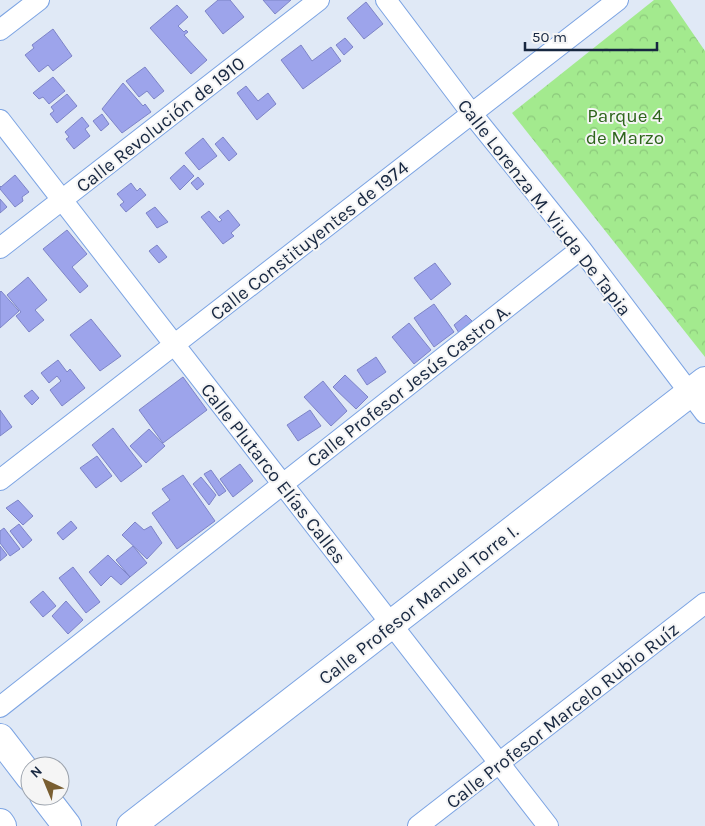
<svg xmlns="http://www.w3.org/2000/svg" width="705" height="826" font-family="Karla,sans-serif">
<defs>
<pattern id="park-crowns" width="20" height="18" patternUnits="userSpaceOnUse" patternTransform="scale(1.25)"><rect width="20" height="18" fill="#a3ea8e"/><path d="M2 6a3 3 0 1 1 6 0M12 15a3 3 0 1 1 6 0" fill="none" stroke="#8cc97c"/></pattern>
</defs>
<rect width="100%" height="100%" fill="#e0e9f6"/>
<path fill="url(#park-crowns)" d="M 654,0 L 670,0 L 705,51 L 705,357 L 512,113 Z"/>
<path fill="#9da4eb" stroke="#7d84c8" d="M 218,0 L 230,0 L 244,17 L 223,34 L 205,11 Z
M 263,0 L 291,0 L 275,14 Z
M 366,2 L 383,24 L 364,39 L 347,18 Z
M 177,5 L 188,17 L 178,26 L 184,32 L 186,30 L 188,32 L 184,35 L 207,60 L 191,74 L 150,28 Z
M 53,29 L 72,56 L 53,71 L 48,65 L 39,72 L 25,55 L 34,48 L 32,45 Z
M 345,38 L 353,47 L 344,55 L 336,45 Z
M 301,45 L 312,61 L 331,47 L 341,61 L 303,89 L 281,60 Z
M 145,67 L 164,91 L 154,99 L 147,91 L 139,97 L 126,81 Z
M 53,77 L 65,91 L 49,104 L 43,97 L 39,99 L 33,93 Z
M 123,83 L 143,106 L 145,104 L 151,112 L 122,133 L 102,109 Z
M 246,86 L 258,101 L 268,93 L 276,104 L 257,120 L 237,93 Z
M 67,94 L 77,106 L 57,123 L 50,114 L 54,111 L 51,107 Z
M 102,114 L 109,124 L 101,131 L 93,121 Z
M 82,117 L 89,126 L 85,129 L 90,136 L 74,149 L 66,139 L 69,137 L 65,132 Z
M 223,137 L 237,154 L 229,161 L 215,144 Z
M 203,138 L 217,156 L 199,170 L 185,153 Z
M 184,165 L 194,176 L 180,190 L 170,178 Z
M 15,175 L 29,192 L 22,197 L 23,201 L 15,207 L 0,189 L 0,186 L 1,187 Z
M 198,177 L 204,184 L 197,190 L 191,183 Z
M 131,183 L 137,191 L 140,188 L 146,195 L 126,212 L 120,205 L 124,202 L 117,194 Z
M 0,199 L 7,207 L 0,213 Z
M 155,207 L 168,222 L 157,228 L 146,213 Z
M 228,210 L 240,225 L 231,233 L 234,236 L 223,244 L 201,217 L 209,211 L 219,222 L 222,220 L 219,217 Z
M 67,230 L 87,254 L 72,267 L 88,286 L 80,293 L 43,249 Z
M 157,245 L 167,257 L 159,263 L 149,251 Z
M 435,263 L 451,284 L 431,300 L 414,278 Z
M 28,277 L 47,300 L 35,310 L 44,320 L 29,332 L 16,316 L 21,312 L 7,295 Z
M 1,291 L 19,311 L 0,328 L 0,292 Z
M 434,304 L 454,332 L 434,347 L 414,318 Z
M 466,315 L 472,321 L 459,333 L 454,325 Z
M 91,319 L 121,356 L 100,371 L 70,335 Z
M 409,323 L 431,350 L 414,364 L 392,337 Z
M 376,357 L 386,372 L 367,385 L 357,370 Z
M 58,360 L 67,372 L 70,369 L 85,388 L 62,406 L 50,390 L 61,381 L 57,376 L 49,383 L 41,373 Z
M 345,375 L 368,397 L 356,409 L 333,387 Z
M 183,377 L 207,410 L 163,443 L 139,410 Z
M 323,381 L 347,411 L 331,426 L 304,397 Z
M 32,390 L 39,398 L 32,405 L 24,396 Z
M 0,410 L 12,427 L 0,436 Z
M 310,410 L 321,426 L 298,441 L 287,425 Z
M 113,428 L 142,466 L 121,482 L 92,445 Z
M 149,429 L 165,446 L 146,463 L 130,446 Z
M 97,456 L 112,476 L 96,488 L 80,468 Z
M 240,464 L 253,481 L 233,497 L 220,479 Z
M 211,470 L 226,491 L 219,496 L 204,474 Z
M 183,475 L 215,521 L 177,549 L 152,513 L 170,500 L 162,489 Z
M 201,477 L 216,495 L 209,505 L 193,484 Z
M 18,500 L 33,516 L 23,525 L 6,508 Z
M 71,521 L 77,528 L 63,540 L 57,533 Z
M 135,522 L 144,530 L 151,526 L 162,543 L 147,559 L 122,535 Z
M 19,524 L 32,540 L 23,548 L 10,531 Z
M 4,528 L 20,549 L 10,556 L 0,543 L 0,531 Z
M 0,546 L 7,555 L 0,561 Z
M 133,546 L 147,563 L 130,577 L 116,560 Z
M 108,555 L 130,577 L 121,585 L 111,576 L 101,586 L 89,572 Z
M 73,567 L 100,602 L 86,613 L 59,578 Z
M 43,591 L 56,606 L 43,617 L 30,602 Z
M 66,601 L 83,620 L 68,634 L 52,616 Z"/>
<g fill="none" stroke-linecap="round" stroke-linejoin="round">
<defs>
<path id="street" d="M 386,0 L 472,114 L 581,249 L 705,413
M 0,30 L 39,0
M 0,120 L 548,826
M 0,248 L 319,0
M 0,480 L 618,0
M 0,707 L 581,249
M 418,826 L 705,603"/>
<path id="secondary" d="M 0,738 L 30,777
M 44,796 L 67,826
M 0,823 L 2,826
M 131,826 L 705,381"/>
</defs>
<use href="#street" stroke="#7ca4e3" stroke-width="22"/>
<use href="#secondary" stroke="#7ca4e3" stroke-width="30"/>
<use href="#street" stroke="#fff" stroke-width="20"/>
<use href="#secondary" stroke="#fff" stroke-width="28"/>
</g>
<g text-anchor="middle" stroke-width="4" stroke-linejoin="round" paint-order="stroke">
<g font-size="19" fill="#2e651c" stroke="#f5f5f5">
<text x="625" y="122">Parque 4<tspan x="625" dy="22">de Marzo</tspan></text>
</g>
<g font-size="19" fill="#172740" stroke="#f5f5f5">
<text transform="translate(160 124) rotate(-38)" y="7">Calle Revolución de 1910</text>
<text transform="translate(545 207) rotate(52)" y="7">Calle Lorenza M. Viuda De Tapia</text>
<text transform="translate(309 240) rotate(-38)" y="7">Calle Constituyentes de 1974</text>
<text transform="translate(408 385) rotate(-38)" y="7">Calle Profesor Jesús Castro A.</text>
<text transform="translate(274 473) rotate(52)" y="7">Calle Plutarco Elías Calles</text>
<text transform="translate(418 604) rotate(-38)" y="7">Calle Profesor Manuel Torre I.</text>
<text transform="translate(562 715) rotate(-38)" y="7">Calle Profesor Marcelo Rubio Ruíz</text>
</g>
</g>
<g transform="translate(45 781) rotate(316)"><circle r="24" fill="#f5f5f5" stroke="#9ca3ad"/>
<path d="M0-4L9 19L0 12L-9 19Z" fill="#795e31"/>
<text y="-8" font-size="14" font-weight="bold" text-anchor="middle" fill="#172740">N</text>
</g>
<path d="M525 42v8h132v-8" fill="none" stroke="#172740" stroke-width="2.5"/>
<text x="532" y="42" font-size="15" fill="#172740" stroke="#f5f5f5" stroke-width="4" paint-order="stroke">50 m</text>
</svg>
